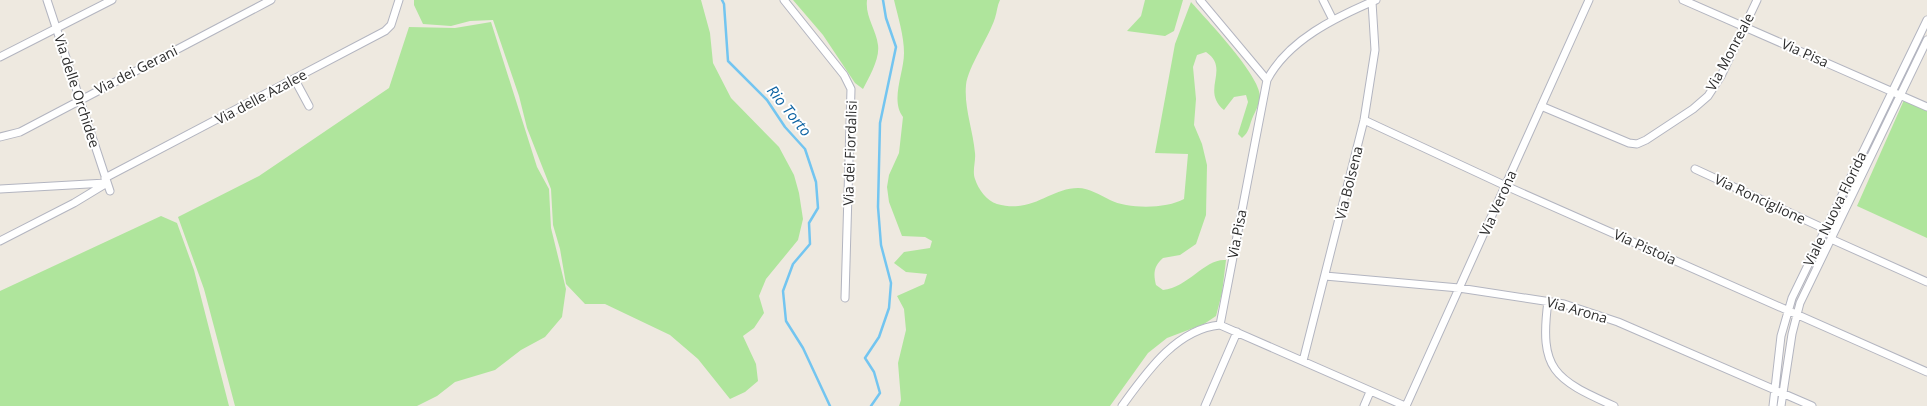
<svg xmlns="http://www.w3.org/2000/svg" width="1927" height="406" font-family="'Open Sans',sans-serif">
<rect width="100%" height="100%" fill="#eee9e0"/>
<path fill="#afe59c" d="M 414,0 L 701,0 L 710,33 L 713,63 L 731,98 L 779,147 L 794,175 L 799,193 L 803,219 L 798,240 L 766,279 L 759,296 L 764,313 L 754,328 L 743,336 L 756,364 L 758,381 L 745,392 L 730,399 L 698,359 L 670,335 L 605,304 L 585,304 L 566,284 L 560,249 L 553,225 L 551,189 L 527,128 L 519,96 L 493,20 L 470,21 L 451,26 L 423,24 L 414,5 Z
M 793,0 L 867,0 C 865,17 876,29 878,45 C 880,59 869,77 863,89 L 855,83 L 823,35 Z
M 894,0 L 1000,0 C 997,6 997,12 995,18 C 989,37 968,67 966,85 C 964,108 973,130 975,153 C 976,161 972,171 975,179 C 978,189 987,201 997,204 C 1033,214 1050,188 1078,188 C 1089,188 1100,195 1110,200 C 1128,209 1166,209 1184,199 L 1188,154 L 1155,153 L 1175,44 L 1191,2 C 1206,19 1261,76 1260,97 C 1259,105 1255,112 1252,119 C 1249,127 1249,132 1242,138 L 1238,134 L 1248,102 L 1246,95 L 1234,97 L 1224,110 C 1200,90 1231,69 1206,52 L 1197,55 L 1193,67 L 1196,99 L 1194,125 L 1202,144 L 1207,165 L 1206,215 L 1196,244 L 1180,255 L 1163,258 C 1154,266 1153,273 1156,285 L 1163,290 C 1189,287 1205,258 1226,260 L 1222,293 L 1216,316 L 1204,324 L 1167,338 L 1148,353 L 1110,406 L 899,406 L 901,400 L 898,363 L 906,330 L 904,309 L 897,296 L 924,284 L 927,274 L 906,272 L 894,263 L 904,252 L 930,248 L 932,241 L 925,237 L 902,236 L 889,202 L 887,187 L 889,175 L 899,153 L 903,117 C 890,100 904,73 904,53 C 904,36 898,17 894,0 Z
M 1145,0 L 1183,0 L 1174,31 L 1165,36 L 1127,31 L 1141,16 Z
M 491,22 L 537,167 L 549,189 L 551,228 L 566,289 L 562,317 L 545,337 L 521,350 L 495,370 L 455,382 L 437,396 L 417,406 L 235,406 L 204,289 L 178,217 L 259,176 L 389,88 L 409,27 L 455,28 Z
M 1904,100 L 1927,111 L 1927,238 L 1857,206 Z
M 161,216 L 177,223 L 194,270 L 229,406 L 0,406 L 0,291 Z"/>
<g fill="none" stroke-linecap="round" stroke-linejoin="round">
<path stroke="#73c5f0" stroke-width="2.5" d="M 722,0 L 724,4 L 728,61 L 767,100 L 785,127 L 805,149 L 816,182 L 818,208 L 809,223 L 810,244 L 793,264 L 783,291 L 786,321 L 803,348 L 830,406
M 871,406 L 880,393 L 874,372 L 865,358 L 879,337 L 889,308 L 891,283 L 881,245 L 878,207 L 880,123 L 896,47 L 886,18 L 883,0"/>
<defs>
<path id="minor" d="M 47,0 L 110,191
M 784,0 L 844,75 L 851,89 L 845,298
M 1200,0 L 1267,80
M 1323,0 L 1333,20
M 1376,0 C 1336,17 1288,40 1267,80 L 1220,325 L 1405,406
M 1683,0 L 1927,107
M 0,57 L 112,0
M 295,80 L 309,106
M 1541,106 L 1629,143 L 1637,144 L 1646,140 L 1693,109 L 1708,96 L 1721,76 L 1757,0
M 1364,120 L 1506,186 L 1927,372
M 0,137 L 20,132 L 271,0
M 1695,169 L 1825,229
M 105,178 L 385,31 L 391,25 L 399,0
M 0,189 L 106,183
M 1831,239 L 1927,282
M 0,241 L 74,203 L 107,183
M 1325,276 L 1459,288 L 1564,304 L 1618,322 L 1812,406
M 1548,301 C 1539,370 1554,379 1614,406
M 1303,361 L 1364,120 L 1375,50 L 1372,2
M 1122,406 C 1146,373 1176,329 1220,325
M 1205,406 L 1237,332
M 1364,406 L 1370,392
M 1406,406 L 1589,0
M 1773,406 L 1781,336 L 1792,298 L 1927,20
M 1781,406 L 1792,334 L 1800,303 L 1927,40"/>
</defs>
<use href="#minor" stroke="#b3b5c0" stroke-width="9"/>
<use href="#minor" stroke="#fff" stroke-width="7"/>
</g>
<g text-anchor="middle" stroke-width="4" stroke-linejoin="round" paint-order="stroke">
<g font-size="14" fill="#2d2d2d" stroke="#fff">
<text transform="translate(1730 52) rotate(-62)" y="5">Via Monreale</text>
<text transform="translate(1805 53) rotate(24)" y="5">Via Pisa</text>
<text transform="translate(136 70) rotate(-27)" y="5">Via dei Gerani</text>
<text transform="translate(77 91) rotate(72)" y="5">Via delle Orchidee</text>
<text transform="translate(261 97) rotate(-28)" y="5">Via delle Azalee</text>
<text transform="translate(850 153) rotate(-88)" y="5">Via dei Fiordalisi</text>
<text transform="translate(1349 183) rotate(-76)" y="5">Via Bolsena</text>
<text transform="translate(1760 199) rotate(25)" y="5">Via Ronciglione</text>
<text transform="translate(1498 203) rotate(-66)" y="5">Via Verona</text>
<text transform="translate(1835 209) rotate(-64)" y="5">Viale Nuova Florida</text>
<text transform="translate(1237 234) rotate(-79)" y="5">Via Pisa</text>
<text transform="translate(1645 247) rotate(24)" y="5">Via Pistoia</text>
<text transform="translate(1577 310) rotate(16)" y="5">Via Arona</text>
</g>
<g font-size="15" font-style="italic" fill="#0c62a2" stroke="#fff">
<text transform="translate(789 111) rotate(51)" y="5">Rio Torto</text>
</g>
</g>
</svg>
